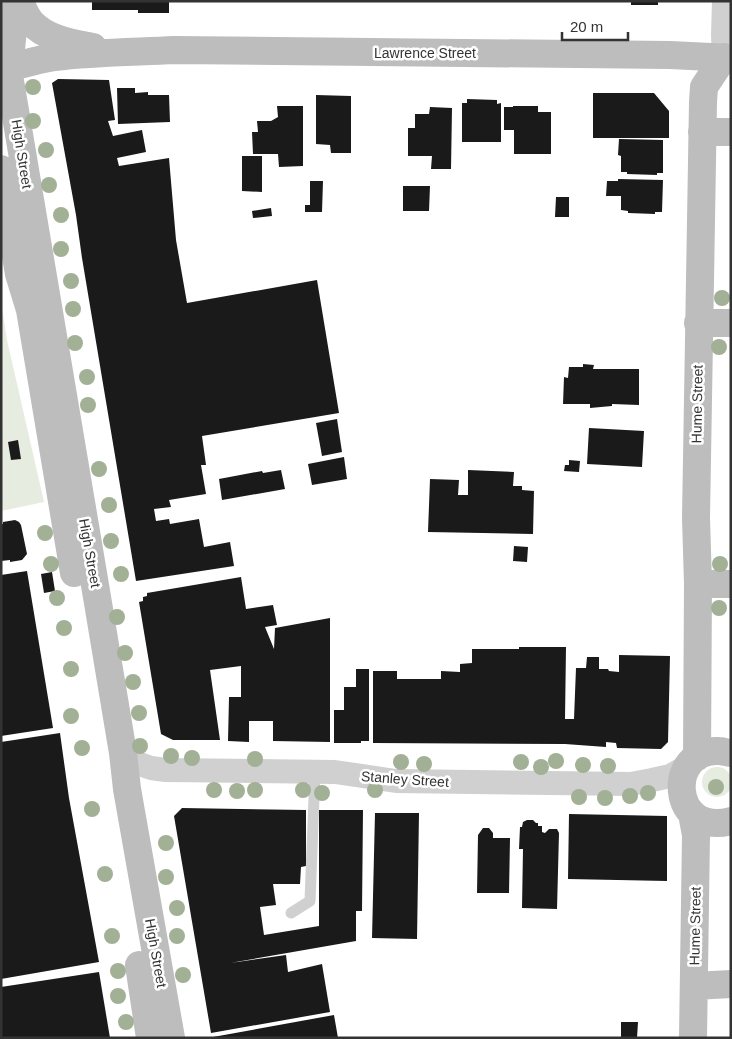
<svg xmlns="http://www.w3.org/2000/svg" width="732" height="1039" font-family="Helvetica,sans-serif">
<rect width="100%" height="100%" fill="#fff"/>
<path fill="#e6ecdf" d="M 1,302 L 7,340 L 44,502 L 1,511 Z
M702 782a15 15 0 1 1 30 0a15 15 0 1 1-30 0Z"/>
<path fill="#1a1a1a" d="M 92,1 L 169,1 L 169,13 L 138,13 L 138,10 L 92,10 Z
M 631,1 L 658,1 L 658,5 L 631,5 Z
M 58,79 L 109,80 L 115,120 L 108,121 L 113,136 L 142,130 L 146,152 L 117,158 L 119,166 L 169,158 L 176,240 L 187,303 L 317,280 L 339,413 L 202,436 L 206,465 L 201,465 L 206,494 L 169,500 L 171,507 L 154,509 L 156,521 L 169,519 L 170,524 L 199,519 L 204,547 L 230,542 L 234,566 L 136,581 L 82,258 L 76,215 L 52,83 Z
M 117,88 L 135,88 L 135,93 L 148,92 L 148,95 L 169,95 L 170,122 L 118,124 Z
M 593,93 L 654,93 L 669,111 L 669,138 L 593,138 Z
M 316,95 L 351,96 L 351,153 L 331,153 L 330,145 L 316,144 Z
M 467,99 L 497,100 L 497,104 L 501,103 L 501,142 L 462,142 L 462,103 L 467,103 Z
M 277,106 L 303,106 L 303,166 L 279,167 L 278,154 L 253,154 L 252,132 L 258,132 L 257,121 L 271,121 L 278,117 Z
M 513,106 L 538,106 L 538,112 L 551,112 L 551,154 L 514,154 L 514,130 L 504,130 L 504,107 L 513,107 Z
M 430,107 L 452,108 L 451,169 L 431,169 L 432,156 L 408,156 L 408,128 L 415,128 L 415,114 L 429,114 Z
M 619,139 L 663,140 L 663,173 L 657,173 L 657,175 L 627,174 L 627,172 L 621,172 L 621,156 L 618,155 Z
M 242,156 L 262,156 L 262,192 L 242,191 Z
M 618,179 L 663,180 L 662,212 L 655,212 L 655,214 L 628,213 L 628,211 L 621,210 L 621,196 L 606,196 L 607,181 L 618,181 Z
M 310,181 L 323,181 L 322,212 L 305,212 L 305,205 L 310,205 Z
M 403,186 L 430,186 L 429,211 L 403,211 Z
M 556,197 L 569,197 L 569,217 L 555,217 Z
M 271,208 L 272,216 L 253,218 L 252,211 Z
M 583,364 L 594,365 L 593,369 L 639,369 L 639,405 L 612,404 L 612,406 L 590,408 L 590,404 L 563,404 L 564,377 L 568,378 L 569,367 L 583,367 Z
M 337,419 L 342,452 L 322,456 L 316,423 Z
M 589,428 L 644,431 L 642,467 L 587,464 Z
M 18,440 L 21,459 L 11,460 L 8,442 Z
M 344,457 L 347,479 L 312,485 L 308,464 Z
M 569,460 L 580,461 L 579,472 L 564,471 L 565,465 L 569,465 Z
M 281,470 L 285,489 L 222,500 L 219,479 L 262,471 L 263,473 Z
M 468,470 L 514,472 L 513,486 L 522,486 L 522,490 L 534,491 L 533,534 L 428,532 L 430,479 L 459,480 L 458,495 L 468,495 Z
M 15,520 L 19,522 L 21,525 L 27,554 L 22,560 L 10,562 L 10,560 L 1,561 L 1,524 L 3,524 L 3,522 Z
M 514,546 L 528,547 L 527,562 L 513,561 Z
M 27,571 L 53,728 L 1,736 L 1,575 Z
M 52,572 L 55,591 L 44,593 L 41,574 Z
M 241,577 L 246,609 L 273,605 L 277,625 L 265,627 L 274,649 L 275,628 L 330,618 L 330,742 L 273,741 L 273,721 L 249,721 L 249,742 L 228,741 L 229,697 L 241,697 L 241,666 L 210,670 L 220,740 L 173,740 L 161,734 L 139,602 L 143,601 L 143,597 L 147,596 L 147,593 Z
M 519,647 L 566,647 L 565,719 L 574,719 L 576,668 L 586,668 L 587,657 L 599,657 L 599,669 L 608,669 L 609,671 L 619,672 L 619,655 L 670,656 L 668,742 L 661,749 L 617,748 L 616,743 L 606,742 L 606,747 L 565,744 L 373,743 L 373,671 L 397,671 L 397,679 L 441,679 L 441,671 L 460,672 L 460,664 L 472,663 L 472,649 L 519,649 Z
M 356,669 L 369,669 L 369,741 L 361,741 L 361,743 L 334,743 L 334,710 L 344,710 L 344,687 L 356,687 Z
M 60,733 L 69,798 L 99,962 L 1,979 L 1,742 Z
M 182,808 L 306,810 L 306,866 L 301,867 L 300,884 L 273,884 L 276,905 L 260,907 L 264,935 L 319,926 L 319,810 L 363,810 L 362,911 L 356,911 L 356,941 L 230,963 L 286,955 L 288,972 L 322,964 L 330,1012 L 211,1033 L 174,816 Z
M 375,813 L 419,813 L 417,939 L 372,938 Z
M 569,814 L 667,816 L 667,881 L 568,879 Z
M 527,820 L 533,820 L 536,823 L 538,823 L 538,826 L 542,826 L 542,832 L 545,833 L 549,829 L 557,829 L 559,833 L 557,909 L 522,908 L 523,849 L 519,849 L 520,827 L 522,827 L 523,822 Z
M 483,828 L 489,828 L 493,833 L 493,838 L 510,838 L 509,893 L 477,893 L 478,835 Z
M 99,972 L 110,1038 L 1,1038 L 1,987 Z
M 334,1015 L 338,1038 L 213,1038 L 213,1037 Z
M 621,1022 L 638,1022 L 637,1038 L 621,1038 Z"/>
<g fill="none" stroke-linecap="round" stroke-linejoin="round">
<path stroke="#d0d0d0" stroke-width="11" d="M 291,913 L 310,901 L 315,772"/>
<path stroke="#d0d0d0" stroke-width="24" d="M 724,1 L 723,35 L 724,57
M 123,753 L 137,763 L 151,768 L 166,770 L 335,772 L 396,781 L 631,784 L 652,780 L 670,776 L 688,766"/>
<path stroke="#bdbdbd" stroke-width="28" d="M 20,1 C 23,9 26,16 31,22 C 46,39 72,43 93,47
M 9,68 C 24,64 39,59 54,57 C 94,52 134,52 174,50 L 670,55 L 731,58
M 8,69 L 97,597 L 123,753 L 127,789 L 171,1038
M 1,77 L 9,68 L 16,1
M 702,132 L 731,132
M 1,169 L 19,274 L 30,310 L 74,573
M 698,323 L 731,323
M 698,584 L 731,584
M 731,753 C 727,753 723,751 719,751 C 666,748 669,837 731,821
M 697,757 L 698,584 L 696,518 L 703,102 L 704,87 L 724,57
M 692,814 L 696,835 L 693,1038
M 139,965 L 150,1038
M 694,986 L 731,984"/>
</g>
<g fill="#a2b095">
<circle cx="33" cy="87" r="8"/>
<circle cx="33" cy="121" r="8"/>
<circle cx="46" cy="150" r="8"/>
<circle cx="49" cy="185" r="8"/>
<circle cx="61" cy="215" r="8"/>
<circle cx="61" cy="249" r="8"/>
<circle cx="71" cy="281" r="8"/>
<circle cx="722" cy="298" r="8"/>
<circle cx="73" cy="309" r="8"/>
<circle cx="75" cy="343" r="8"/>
<circle cx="719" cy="347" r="8"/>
<circle cx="87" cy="377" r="8"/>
<circle cx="88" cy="405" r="8"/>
<circle cx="99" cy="469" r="8"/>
<circle cx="109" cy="505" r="8"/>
<circle cx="45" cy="533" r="8"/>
<circle cx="111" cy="541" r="8"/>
<circle cx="51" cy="564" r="8"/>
<circle cx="720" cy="564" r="8"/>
<circle cx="121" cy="574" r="8"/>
<circle cx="57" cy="598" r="8"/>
<circle cx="719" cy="608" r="8"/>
<circle cx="117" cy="617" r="8"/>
<circle cx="64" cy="628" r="8"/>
<circle cx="125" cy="653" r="8"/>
<circle cx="71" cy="669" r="8"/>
<circle cx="133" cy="682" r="8"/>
<circle cx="139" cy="713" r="8"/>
<circle cx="71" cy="716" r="8"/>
<circle cx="140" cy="746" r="8"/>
<circle cx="82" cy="748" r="8"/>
<circle cx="171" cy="756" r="8"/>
<circle cx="192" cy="758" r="8"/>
<circle cx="255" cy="759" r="8"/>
<circle cx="556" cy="761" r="8"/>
<circle cx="401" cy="762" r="8"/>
<circle cx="521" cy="762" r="8"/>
<circle cx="424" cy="764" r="8"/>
<circle cx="583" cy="765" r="8"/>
<circle cx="608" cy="766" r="8"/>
<circle cx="541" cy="767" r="8"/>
<circle cx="716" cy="787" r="8"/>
<circle cx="214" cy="790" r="8"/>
<circle cx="255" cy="790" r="8"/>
<circle cx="303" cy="790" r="8"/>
<circle cx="375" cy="790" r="8"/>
<circle cx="237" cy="791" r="8"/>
<circle cx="322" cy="793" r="8"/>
<circle cx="648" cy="793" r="8"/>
<circle cx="630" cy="796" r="8"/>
<circle cx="579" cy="797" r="8"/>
<circle cx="605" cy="798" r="8"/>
<circle cx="92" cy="809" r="8"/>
<circle cx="166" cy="843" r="8"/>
<circle cx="105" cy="874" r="8"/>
<circle cx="166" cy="877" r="8"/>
<circle cx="177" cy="908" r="8"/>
<circle cx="112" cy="936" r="8"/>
<circle cx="177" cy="936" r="8"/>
<circle cx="118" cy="971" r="8"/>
<circle cx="183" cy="975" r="8"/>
<circle cx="118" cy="996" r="8"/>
<circle cx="126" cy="1022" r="8"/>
</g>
<g text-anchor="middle" stroke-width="5" stroke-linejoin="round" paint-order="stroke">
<g font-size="14" fill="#333" stroke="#fff">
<text x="425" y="58">Lawrence Street</text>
<text transform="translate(22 154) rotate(81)" y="5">High Street</text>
<text transform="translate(697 404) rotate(-89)" y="5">Hume Street</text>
<text transform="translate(90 553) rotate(80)" y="5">High Street</text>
<text transform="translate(405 779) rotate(4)" y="5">Stanley Street</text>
<text transform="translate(695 926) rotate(-89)" y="5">Hume Street</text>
<text transform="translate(156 953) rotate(80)" y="5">High Street</text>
</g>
</g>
<rect width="732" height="1039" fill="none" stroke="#333333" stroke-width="5"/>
<path d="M562 32v8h66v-8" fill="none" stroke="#333333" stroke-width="2.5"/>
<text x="570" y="32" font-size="15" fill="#333333" stroke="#ffffff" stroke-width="4" paint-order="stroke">20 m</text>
</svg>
